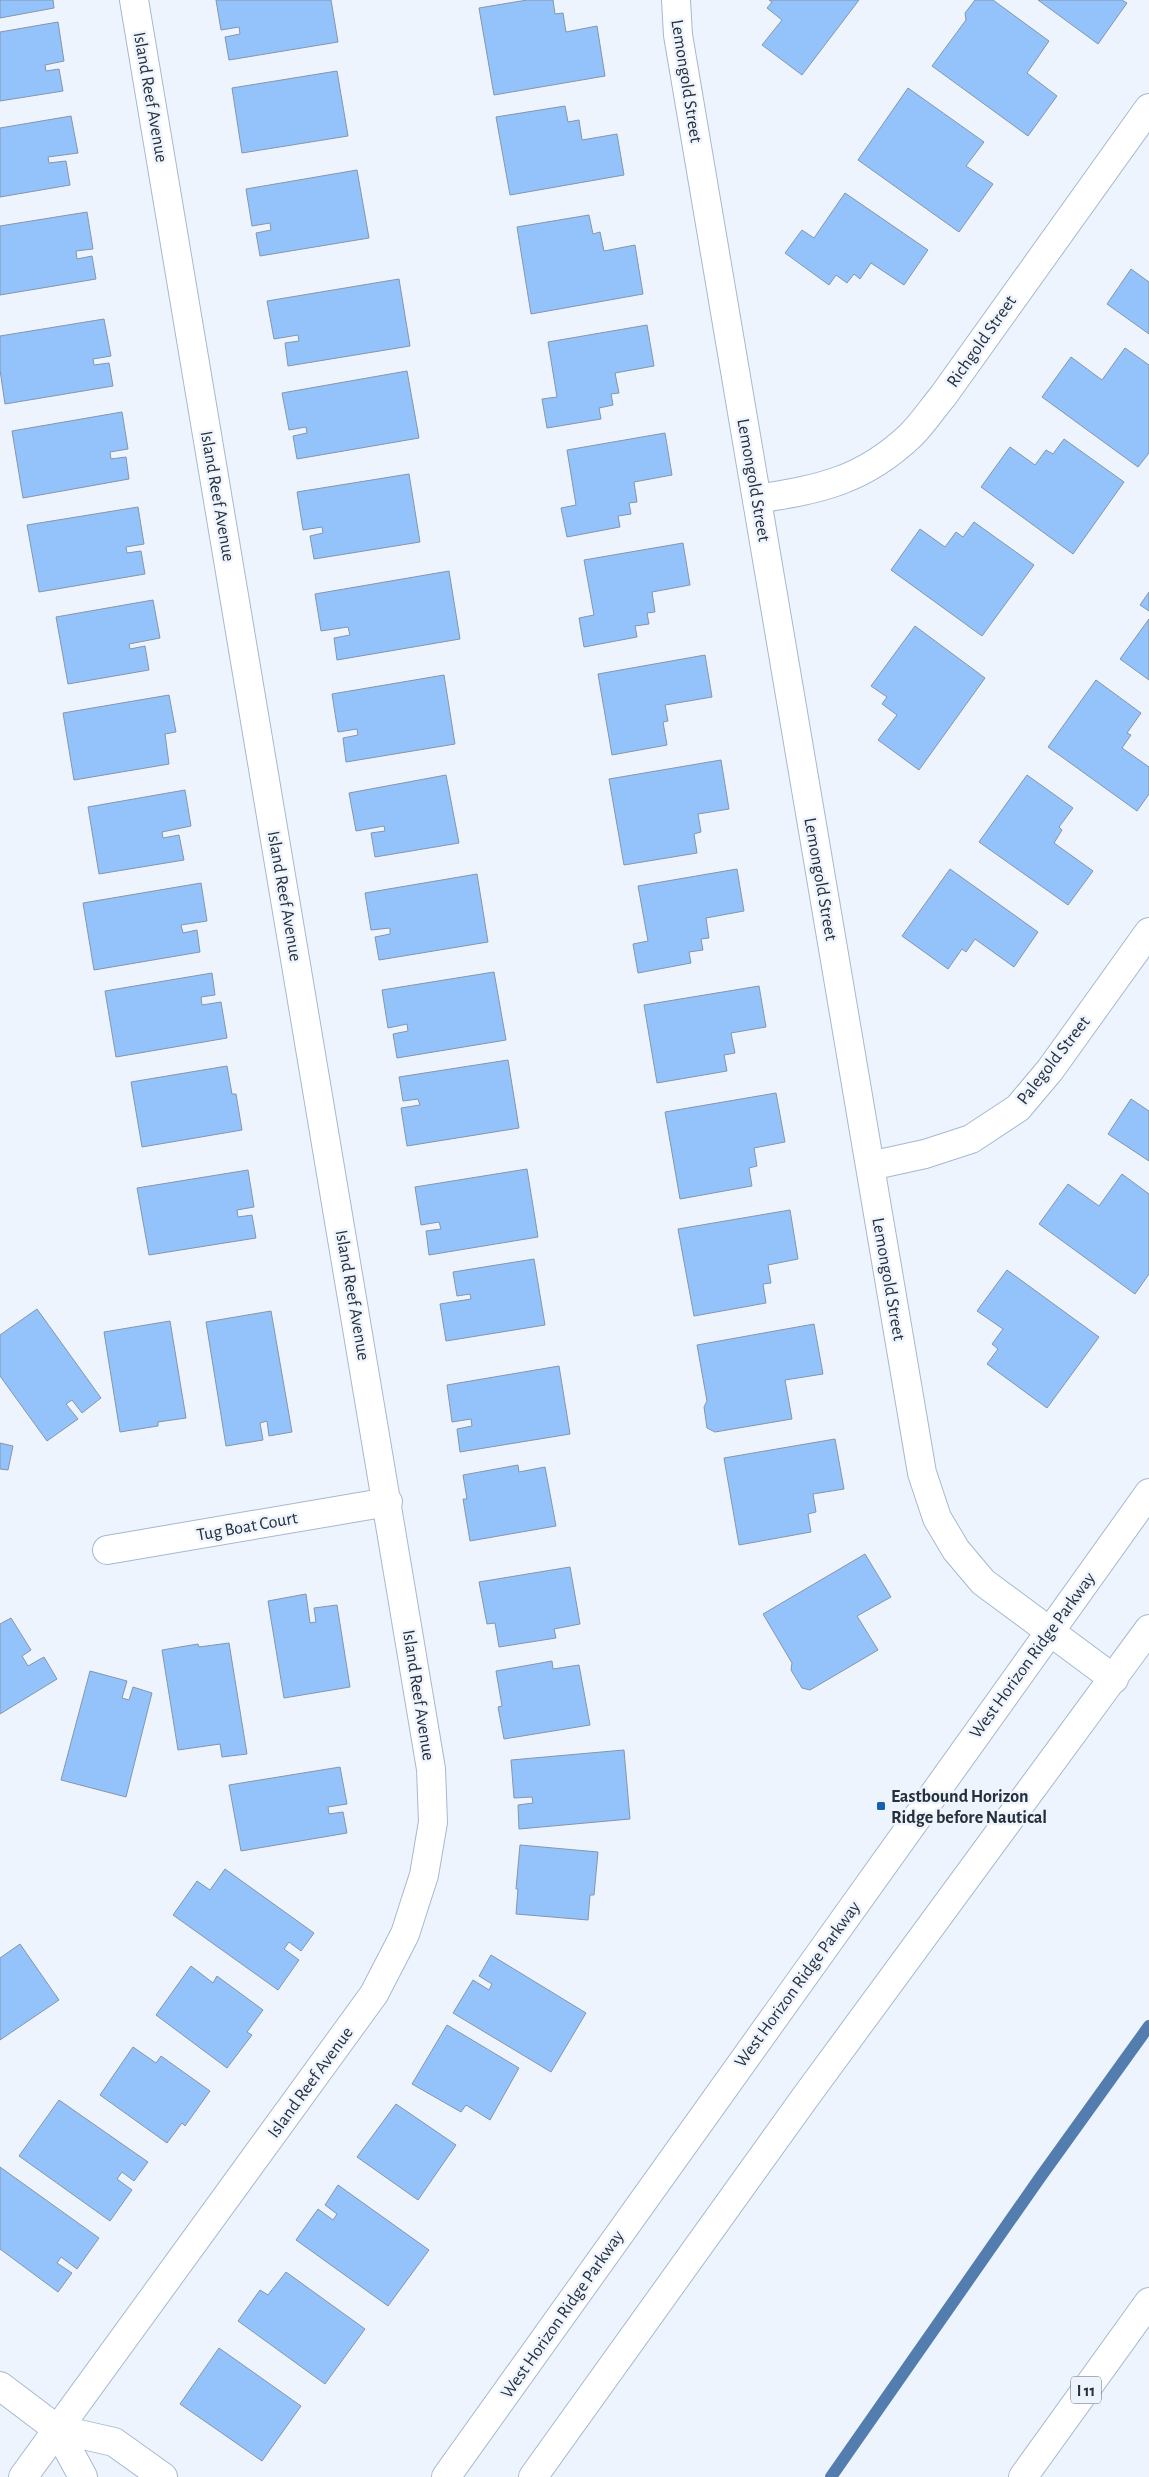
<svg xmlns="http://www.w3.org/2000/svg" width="1149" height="2477" font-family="'Alegreya Sans',sans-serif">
<rect width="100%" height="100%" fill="#edf4fe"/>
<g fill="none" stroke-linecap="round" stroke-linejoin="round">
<path stroke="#527dae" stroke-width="12" d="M 831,2477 L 1039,2179 L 1149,2026"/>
</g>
<path fill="#94c2fa" stroke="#8496ac" d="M 0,0 L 53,0 L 54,8 L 0,18 Z
M 216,0 L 331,0 L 338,42 L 229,60 L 225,37 L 240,34 L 239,27 L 221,30 Z
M 527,0 L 553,0 L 555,14 L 563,13 L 566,32 L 597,26 L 605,76 L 494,95 L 479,8 Z
M 769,0 L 859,0 L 802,75 L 762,45 L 782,20 L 767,8 L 772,2 Z
M 975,0 L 993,0 L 1049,41 L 1027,73 L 1057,96 L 1028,136 L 932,66 L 966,20 L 965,13 Z
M 1038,0 L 1122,0 L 1127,3 L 1098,44 Z
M 58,22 L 64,61 L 45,65 L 46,71 L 59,69 L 63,91 L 0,101 L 0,32 Z
M 337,71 L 348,136 L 242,153 L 232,88 Z
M 908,88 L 984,142 L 966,166 L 993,184 L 959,232 L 858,160 Z
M 565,106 L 568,122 L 579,120 L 582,140 L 617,134 L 624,175 L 510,195 L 496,117 Z
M 71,116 L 78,153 L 48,157 L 49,163 L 66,161 L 70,185 L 0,197 L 0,128 Z
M 357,170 L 369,238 L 260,256 L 256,233 L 271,230 L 270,223 L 252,226 L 246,189 Z
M 845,193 L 928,250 L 904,285 L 871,263 L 860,279 L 854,274 L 847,283 L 836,275 L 829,285 L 785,253 L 802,230 L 814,238 Z
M 87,212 L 93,249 L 76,251 L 77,259 L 92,256 L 96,279 L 0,295 L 0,226 Z
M 589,215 L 593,234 L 600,232 L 604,251 L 635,245 L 643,294 L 531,314 L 517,227 Z
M 1131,269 L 1149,282 L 1149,334 L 1107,304 Z
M 399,279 L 410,346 L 288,366 L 285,343 L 299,341 L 298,335 L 274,339 L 267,301 Z
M 104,319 L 111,356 L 93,359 L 94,365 L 109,363 L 113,386 L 5,404 L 0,370 L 0,336 Z
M 647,325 L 654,366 L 615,373 L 619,393 L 611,394 L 613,405 L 599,408 L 601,419 L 547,428 L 542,399 L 557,397 L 548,342 Z
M 1125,348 L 1149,365 L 1149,453 L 1138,467 L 1042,397 L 1071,357 L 1102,380 Z
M 407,371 L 419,438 L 297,459 L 293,436 L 307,433 L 306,427 L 289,430 L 282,393 Z
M 122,412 L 128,449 L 110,452 L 111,459 L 126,457 L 129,479 L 23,498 L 12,431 Z
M 665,433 L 672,475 L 634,482 L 637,502 L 629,503 L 631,514 L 618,516 L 620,527 L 567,537 L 561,508 L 576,505 L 567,450 Z
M 1064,439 L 1124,482 L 1073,554 L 981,487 L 1010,447 L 1035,465 L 1046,450 L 1053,454 Z
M 409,474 L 420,542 L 314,559 L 310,536 L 323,533 L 322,527 L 303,530 L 297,492 Z
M 138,507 L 144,544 L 126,547 L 127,553 L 141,551 L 145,574 L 39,592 L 27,525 Z
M 974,522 L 1034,565 L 982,636 L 891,570 L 920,529 L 945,547 L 956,532 L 963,537 Z
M 683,543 L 690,585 L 652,592 L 655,612 L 647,613 L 649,624 L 635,626 L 637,637 L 584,647 L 579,618 L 594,615 L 584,560 Z
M 449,571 L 460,639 L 337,660 L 334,638 L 350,635 L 348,627 L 321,631 L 315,594 Z
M 1149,592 L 1149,611 L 1140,605 Z
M 153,600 L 160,638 L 129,644 L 130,649 L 145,646 L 149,670 L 68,684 L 56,617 Z
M 1149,619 L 1149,680 L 1120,659 Z
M 915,626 L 985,678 L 919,770 L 878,740 L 897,715 L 882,704 L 887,697 L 871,686 Z
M 705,655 L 712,697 L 665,705 L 668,721 L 663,722 L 667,745 L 612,755 L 598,674 Z
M 444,675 L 455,744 L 346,762 L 343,738 L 358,735 L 357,729 L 338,732 L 332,694 Z
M 1096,680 L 1141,713 L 1127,733 L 1131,735 L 1122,748 L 1149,767 L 1149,794 L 1137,811 L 1048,747 Z
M 169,695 L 176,732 L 165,734 L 169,764 L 74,780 L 63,713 Z
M 721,760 L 729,809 L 698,814 L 701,832 L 694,834 L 697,853 L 624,865 L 609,779 Z
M 446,775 L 459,843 L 375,857 L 371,833 L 385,831 L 384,826 L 356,831 L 349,793 Z
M 1027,775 L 1073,808 L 1059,827 L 1062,830 L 1054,843 L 1093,871 L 1068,905 L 979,842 Z
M 185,790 L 191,826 L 162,832 L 163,838 L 179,835 L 184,860 L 99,874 L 88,807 Z
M 737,869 L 744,911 L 706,918 L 709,938 L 701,939 L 703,950 L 689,952 L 691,963 L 638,973 L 633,944 L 648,941 L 638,886 Z
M 950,869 L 1038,932 L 1014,967 L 975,939 L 966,952 L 962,949 L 948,969 L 902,936 Z
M 477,874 L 488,942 L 379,960 L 375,937 L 390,934 L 390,928 L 371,930 L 365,893 Z
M 201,883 L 207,921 L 181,925 L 183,933 L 197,930 L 200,952 L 94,970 L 83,903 Z
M 494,972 L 506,1040 L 397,1058 L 393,1034 L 408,1031 L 407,1024 L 388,1028 L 382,990 Z
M 212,973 L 215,995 L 201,997 L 202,1005 L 221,1002 L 227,1038 L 116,1057 L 105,991 Z
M 759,986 L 766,1027 L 731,1033 L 735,1053 L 724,1055 L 727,1071 L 657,1083 L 644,1005 Z
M 508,1060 L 519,1128 L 407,1146 L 401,1108 L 420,1105 L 418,1099 L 403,1101 L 399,1077 Z
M 227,1066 L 232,1094 L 236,1094 L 242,1130 L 142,1147 L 131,1082 Z
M 776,1093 L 785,1142 L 754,1148 L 757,1166 L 749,1168 L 752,1186 L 680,1199 L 665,1112 Z
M 1131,1099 L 1149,1111 L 1149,1161 L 1108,1134 Z
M 527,1169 L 538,1237 L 429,1255 L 426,1231 L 441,1229 L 439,1222 L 421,1225 L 415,1187 Z
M 248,1170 L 254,1207 L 237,1210 L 238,1217 L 252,1215 L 256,1238 L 149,1255 L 137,1188 Z
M 1122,1174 L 1149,1194 L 1149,1274 L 1135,1294 L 1039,1224 L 1068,1184 L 1099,1206 Z
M 790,1210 L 798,1259 L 768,1265 L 771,1283 L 763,1284 L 766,1303 L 694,1316 L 678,1229 Z
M 534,1259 L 545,1325 L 446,1341 L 440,1304 L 471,1299 L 470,1294 L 457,1296 L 453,1272 Z
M 1007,1270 L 1099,1337 L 1047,1408 L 987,1364 L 998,1349 L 992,1344 L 1003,1329 L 977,1311 Z
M 37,1309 L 101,1398 L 82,1413 L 72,1400 L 66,1404 L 78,1419 L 47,1441 L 0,1376 L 0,1335 Z
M 271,1311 L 292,1432 L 269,1436 L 267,1421 L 260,1423 L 263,1440 L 226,1446 L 206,1322 Z
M 170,1321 L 186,1418 L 158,1422 L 158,1426 L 120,1432 L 104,1332 Z
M 814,1324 L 823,1374 L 785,1380 L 792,1419 L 715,1432 L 707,1428 L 704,1407 L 707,1401 L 697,1345 Z
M 559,1366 L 570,1434 L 460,1452 L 457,1429 L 472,1426 L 471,1419 L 452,1422 L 447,1385 Z
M 835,1439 L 844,1489 L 813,1494 L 816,1512 L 808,1514 L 811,1532 L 739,1545 L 724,1458 Z
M 0,1443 L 13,1446 L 8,1470 L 0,1469 Z
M 518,1465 L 519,1472 L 545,1467 L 556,1526 L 470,1541 L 463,1499 L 467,1499 L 463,1475 Z
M 865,1554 L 891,1597 L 857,1616 L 878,1650 L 810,1690 L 802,1688 L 791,1670 L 792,1663 L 763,1614 Z
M 570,1567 L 580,1624 L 554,1629 L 556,1638 L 499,1647 L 495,1623 L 487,1624 L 479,1582 Z
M 306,1594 L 310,1623 L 316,1622 L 314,1608 L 337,1605 L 350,1687 L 284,1698 L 268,1601 Z
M 11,1618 L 31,1650 L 22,1656 L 28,1666 L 44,1657 L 57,1679 L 0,1714 L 0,1624 Z
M 229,1643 L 247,1754 L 222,1757 L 220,1744 L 178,1750 L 162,1650 L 198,1644 L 199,1647 Z
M 552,1661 L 553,1669 L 579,1665 L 590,1725 L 504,1739 L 498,1707 L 502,1706 L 496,1671 Z
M 90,1671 L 127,1681 L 122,1698 L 129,1700 L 133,1687 L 152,1693 L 126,1797 L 61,1780 Z
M 624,1750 L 630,1819 L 519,1829 L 518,1805 L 533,1803 L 532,1797 L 514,1798 L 511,1760 Z
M 340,1767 L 347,1804 L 328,1807 L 329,1814 L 343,1812 L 347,1833 L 241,1851 L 229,1785 Z
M 520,1845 L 598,1852 L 594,1895 L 590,1895 L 588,1920 L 516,1914 L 518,1889 L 516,1889 Z
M 225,1869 L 314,1933 L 301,1951 L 289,1942 L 284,1949 L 299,1960 L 278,1990 L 173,1915 L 197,1881 L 210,1890 Z
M 20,1944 L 59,2000 L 0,2040 L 0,1958 Z
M 491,1955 L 586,2013 L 551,2072 L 453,2013 L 473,1980 L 489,1990 L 492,1984 L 479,1976 Z
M 191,1966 L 213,1983 L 217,1976 L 263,2010 L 247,2032 L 252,2035 L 227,2068 L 156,2015 Z
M 447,2025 L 519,2068 L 490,2120 L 466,2105 L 461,2112 L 412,2084 Z
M 133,2047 L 156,2063 L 161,2056 L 210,2091 L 185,2126 L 182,2123 L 167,2143 L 100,2095 Z
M 59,2100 L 148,2162 L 134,2181 L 122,2172 L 117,2179 L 132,2190 L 110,2221 L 19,2156 Z
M 396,2104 L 456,2145 L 418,2200 L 357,2157 Z
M 0,2167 L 99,2238 L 77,2269 L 61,2257 L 57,2263 L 72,2273 L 58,2292 L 0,2249 Z
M 338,2185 L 429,2250 L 388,2306 L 296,2240 L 318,2209 L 333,2220 L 337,2214 L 325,2205 Z
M 286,2272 L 365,2329 L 325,2384 L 238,2321 L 260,2290 L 268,2295 Z
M 219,2348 L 301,2406 L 262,2461 L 180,2404 Z"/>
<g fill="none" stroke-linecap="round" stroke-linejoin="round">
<defs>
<path id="street" d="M 676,0 L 678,35 L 922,1473 L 937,1518 L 956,1550 L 983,1582 L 1114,1679
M 757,499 C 820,489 863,481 911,435 C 923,423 932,409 943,396 L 1149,108
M 870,1166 L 925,1154 L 971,1139 L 1018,1108 L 1050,1070 L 1149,932
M 107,1550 L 388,1502
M 0,2386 L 57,2429 L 114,2442 L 163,2477
M 57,2429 L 83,2477
M 23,2477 L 374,1994 L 405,1934 L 424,1875 L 433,1822 L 431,1769 L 134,0"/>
<path id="primary" d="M 446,2477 L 1149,1493
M 533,2477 L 804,2099 L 1149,1629"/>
<path id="highway" d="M 1023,2477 L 1149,2302"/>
</defs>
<use href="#street" stroke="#a6b9cf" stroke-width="30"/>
<use href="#primary" stroke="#a6b9cf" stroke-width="30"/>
<use href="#highway" stroke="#a6b9cf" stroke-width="30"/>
<use href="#street" stroke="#fff" stroke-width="28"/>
<use href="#primary" stroke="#fff" stroke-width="28"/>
<use href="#highway" stroke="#fff" stroke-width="28"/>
</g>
<rect fill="#1461b0" stroke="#edf4fe" stroke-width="2" x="876" y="1801" width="10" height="10" rx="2.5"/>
<g text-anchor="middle" stroke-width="5" stroke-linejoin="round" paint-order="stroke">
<rect fill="#edf4fe" stroke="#626a73" stroke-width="1" x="1071" y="2376.5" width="30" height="27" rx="4"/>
<g font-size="16" font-weight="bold" fill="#272f38">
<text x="1086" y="2396">I 11</text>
</g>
<g font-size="18" fill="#272f38" stroke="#edf4fe">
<text transform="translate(687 81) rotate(81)" y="6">Lemongold Street</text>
<text transform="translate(151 97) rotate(80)" y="6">Island Reef Avenue</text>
<text transform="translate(981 341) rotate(-55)" y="6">Richgold Street</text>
<text transform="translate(754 480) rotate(80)" y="6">Lemongold Street</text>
<text transform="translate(218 496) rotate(80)" y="6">Island Reef Avenue</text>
<text transform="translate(821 879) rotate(80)" y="6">Lemongold Street</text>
<text transform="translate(285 896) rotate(80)" y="6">Island Reef Avenue</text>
<text transform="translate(1053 1060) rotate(-52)" y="6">Palegold Street</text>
<text transform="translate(889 1279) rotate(80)" y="6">Lemongold Street</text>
<text transform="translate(353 1295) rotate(80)" y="6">Island Reef Avenue</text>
<text transform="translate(247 1526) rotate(-10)" y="6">Tug Boat Court</text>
<text transform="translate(1032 1655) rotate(-54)" y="6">West Horizon Ridge Parkway</text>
<text transform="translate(419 1695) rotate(81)" y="6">Island Reef Avenue</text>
<text transform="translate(797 1984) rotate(-54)" y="6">West Horizon Ridge Parkway</text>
<text transform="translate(310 2082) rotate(-54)" y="6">Island Reef Avenue</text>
<text transform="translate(562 2314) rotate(-55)" y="6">West Horizon Ridge Parkway</text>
</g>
<g font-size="18" font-weight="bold" fill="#272f38" stroke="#edf4fe" text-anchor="start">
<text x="891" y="1802">Eastbound Horizon<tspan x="891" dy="21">Ridge before Nautical</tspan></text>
</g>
</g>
</svg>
